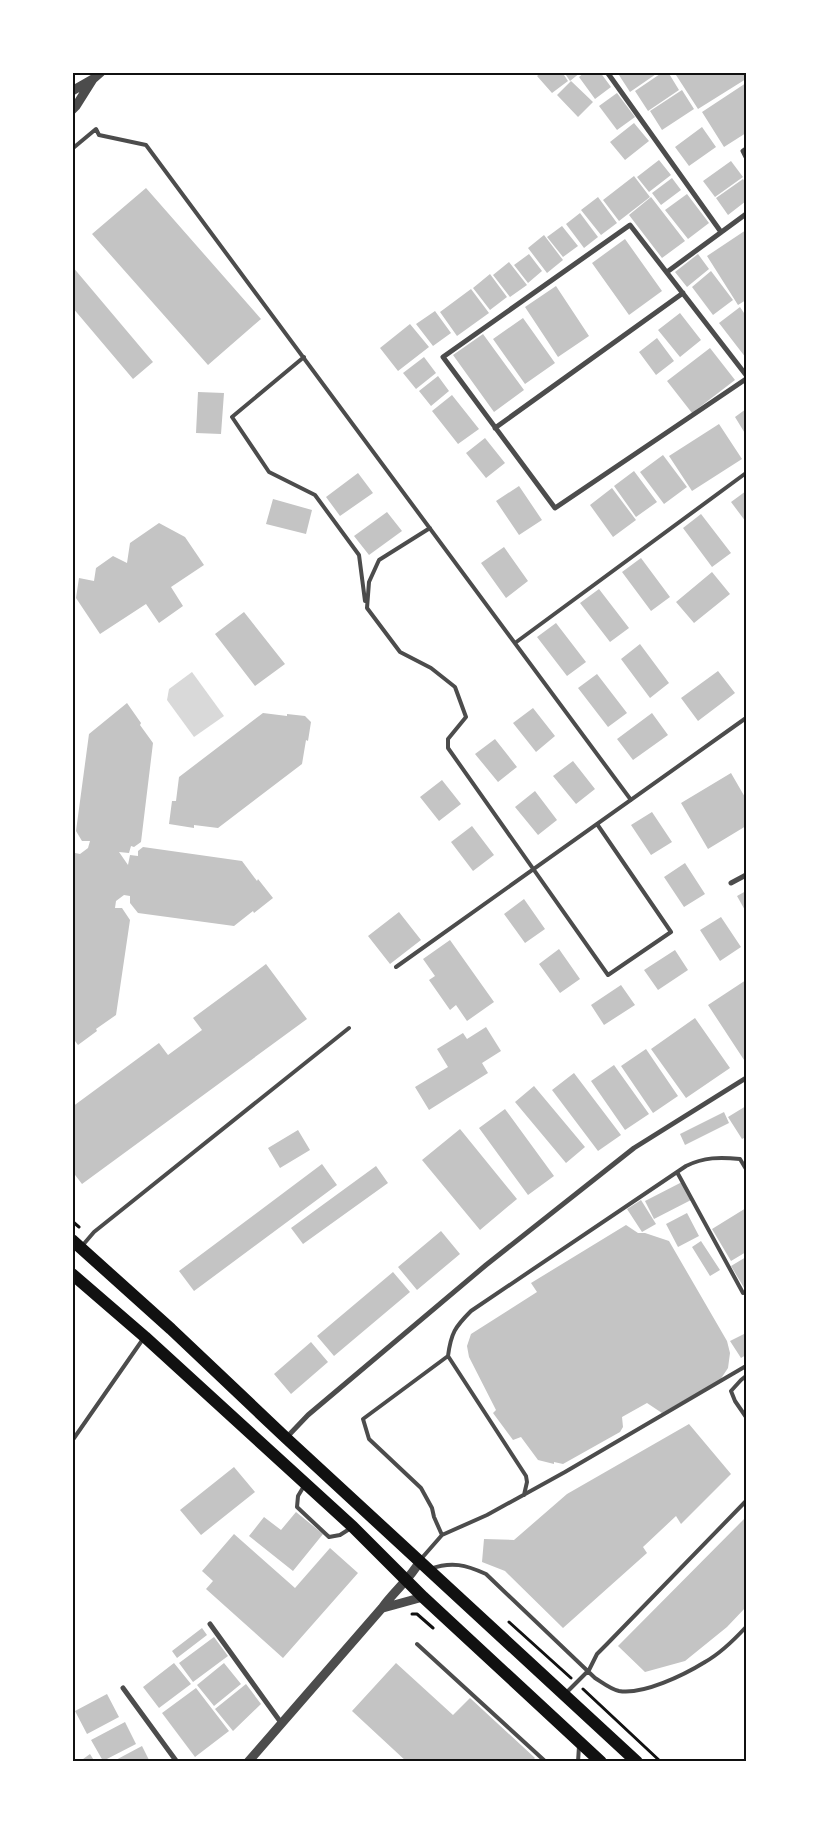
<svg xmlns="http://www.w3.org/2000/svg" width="819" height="1834" font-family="'PT Serif',serif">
<rect width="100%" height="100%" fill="#fff"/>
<path fill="#d9d9d9" d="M 192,672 L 224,716 L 194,737 L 167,700 L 169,689 Z"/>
<path fill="#c4c4c4" d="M 542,72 L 562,72 L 568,81 L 552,93 L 537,76 Z
M 564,72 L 581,72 L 570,81 Z
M 585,72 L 600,72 L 611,87 L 595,99 L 579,77 Z
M 617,72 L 659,72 L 630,92 Z
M 663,72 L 668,72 L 679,90 L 648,111 L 635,91 Z
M 680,72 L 746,72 L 746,79 L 698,109 L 676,75 Z
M 571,81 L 593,102 L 578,117 L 557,95 Z
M 746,83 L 746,133 L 724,147 L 702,112 Z
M 682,90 L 694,109 L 662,130 L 650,111 Z
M 617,93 L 635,117 L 617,130 L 599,106 Z
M 634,123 L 649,141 L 625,160 L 610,142 Z
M 702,127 L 716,147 L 689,166 L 675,147 Z
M 659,160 L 671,175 L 649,192 L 637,177 Z
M 731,161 L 743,177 L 715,197 L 703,181 Z
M 634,176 L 650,197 L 619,221 L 603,200 Z
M 672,178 L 681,190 L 661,205 L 652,193 Z
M 743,179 L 746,183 L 746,201 L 728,215 L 716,198 Z
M 146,188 L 261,319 L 208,365 L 92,234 Z
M 687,194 L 709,223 L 688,239 L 665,210 Z
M 598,197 L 617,223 L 601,235 L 581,210 Z
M 651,197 L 685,241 L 662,258 L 629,215 Z
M 580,213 L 598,237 L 584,248 L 566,224 Z
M 562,226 L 578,246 L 563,257 L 547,237 Z
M 746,230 L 746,300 L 738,305 L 707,256 Z
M 544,235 L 563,260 L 547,273 L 528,248 Z
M 625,239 L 662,291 L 629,315 L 592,263 Z
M 529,254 L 542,271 L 528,283 L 514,265 Z
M 698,254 L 709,269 L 687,287 L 675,272 Z
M 509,262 L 527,285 L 510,297 L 493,275 Z
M 72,266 L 153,362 L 133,379 L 72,307 Z
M 711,271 L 733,300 L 713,315 L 692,287 Z
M 490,274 L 507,297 L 490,310 L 473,288 Z
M 556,286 L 589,336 L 558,357 L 525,307 Z
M 471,289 L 489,313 L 457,336 L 440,312 Z
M 740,307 L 746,316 L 746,358 L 719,323 Z
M 435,311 L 451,333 L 433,346 L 416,324 Z
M 680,313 L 701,340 L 680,357 L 658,330 Z
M 523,318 L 555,363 L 525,384 L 493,339 Z
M 410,324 L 429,347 L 398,371 L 380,348 Z
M 483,334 L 524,390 L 494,412 L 453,355 Z
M 657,338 L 674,361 L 656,375 L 639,352 Z
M 710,348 L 735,380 L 692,413 L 667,381 Z
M 424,357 L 436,373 L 416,389 L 403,373 Z
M 438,376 L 449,391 L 431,406 L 419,391 Z
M 198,392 L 224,393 L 221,434 L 196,433 Z
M 452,395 L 479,429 L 458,444 L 432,411 Z
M 746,409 L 746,435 L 735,417 Z
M 719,424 L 742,459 L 692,491 L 669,456 Z
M 485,438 L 505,463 L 486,478 L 466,453 Z
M 663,455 L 687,487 L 664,504 L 640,472 Z
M 634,471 L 657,502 L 636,517 L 614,486 Z
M 358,473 L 373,493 L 340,516 L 326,497 Z
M 519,486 L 542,520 L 519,535 L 496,501 Z
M 612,488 L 636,520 L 613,537 L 590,505 Z
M 746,491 L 746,522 L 731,502 Z
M 273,499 L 312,510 L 306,534 L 266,524 Z
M 387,512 L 402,531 L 369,555 L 354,536 Z
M 701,514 L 731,553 L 712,567 L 683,528 Z
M 159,523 L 185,537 L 204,565 L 171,587 L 183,606 L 159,623 L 146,604 L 100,634 L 76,598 L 79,578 L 94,581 L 96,568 L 113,556 L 127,563 L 130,543 Z
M 504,547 L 528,581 L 506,598 L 481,563 Z
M 641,558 L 670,597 L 651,611 L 622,572 Z
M 712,572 L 730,594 L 694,623 L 676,602 Z
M 599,589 L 629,628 L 610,642 L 580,603 Z
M 244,612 L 285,664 L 255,686 L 215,634 Z
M 556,623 L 586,662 L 567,676 L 537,637 Z
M 640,644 L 669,683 L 650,698 L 621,659 Z
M 718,671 L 735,693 L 698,721 L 681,698 Z
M 597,674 L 627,713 L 608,727 L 578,688 Z
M 127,703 L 141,723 L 140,725 L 153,743 L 141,842 L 134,847 L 131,846 L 129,853 L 119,852 L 128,865 L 130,855 L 138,856 L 138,851 L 143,847 L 242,861 L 257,881 L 258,879 L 273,898 L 254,913 L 253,911 L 234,926 L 138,913 L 130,903 L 130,896 L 124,895 L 116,901 L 115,908 L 122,908 L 130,920 L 116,1015 L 96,1029 L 97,1031 L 78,1045 L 72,1037 L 72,903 L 74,903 L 75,895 L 72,895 L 72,843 L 75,846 L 75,853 L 80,854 L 88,848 L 90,841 L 82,841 L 76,831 L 89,734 Z
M 533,708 L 555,736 L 536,752 L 513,723 Z
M 263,713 L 287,716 L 287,714 L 305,716 L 311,722 L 308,741 L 306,740 L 302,764 L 218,828 L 194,825 L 194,828 L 169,824 L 172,801 L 176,801 L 179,777 Z
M 652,713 L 668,735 L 633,760 L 617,739 Z
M 495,739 L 517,767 L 498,782 L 475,754 Z
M 573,761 L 595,789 L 576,804 L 553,776 Z
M 731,773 L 746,799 L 746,826 L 708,849 L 681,803 Z
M 442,780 L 461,804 L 439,821 L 420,797 Z
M 535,791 L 557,820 L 538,835 L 515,807 Z
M 652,812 L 672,842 L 651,855 L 631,825 Z
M 472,826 L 494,855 L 473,871 L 451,842 Z
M 685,863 L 705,894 L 684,907 L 664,877 Z
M 746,891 L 746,912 L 737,896 Z
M 524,899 L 545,929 L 525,943 L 504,914 Z
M 399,912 L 421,940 L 390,964 L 368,936 Z
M 721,917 L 741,947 L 720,961 L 700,930 Z
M 450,940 L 494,1002 L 467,1021 L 456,1005 L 450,1010 L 429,980 L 435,976 L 423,959 Z
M 559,949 L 580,979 L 560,993 L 539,964 Z
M 675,950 L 688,970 L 658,990 L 644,970 Z
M 266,964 L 307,1019 L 82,1184 L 72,1171 L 72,1107 L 159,1043 L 168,1055 L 202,1030 L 193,1018 Z
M 746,980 L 746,1063 L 708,1005 Z
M 621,985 L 635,1005 L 604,1025 L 591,1005 Z
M 695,1018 L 730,1068 L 686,1098 L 651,1049 Z
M 486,1027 L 501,1051 L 482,1063 L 488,1073 L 429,1110 L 415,1087 L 448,1067 L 437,1049 L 463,1033 L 467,1039 Z
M 646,1049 L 678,1096 L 653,1113 L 621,1066 Z
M 614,1065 L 649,1114 L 625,1130 L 591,1081 Z
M 574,1073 L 621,1135 L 598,1151 L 552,1090 Z
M 534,1086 L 585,1147 L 566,1163 L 515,1102 Z
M 746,1106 L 746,1137 L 742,1139 L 728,1117 Z
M 505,1109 L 554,1176 L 528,1195 L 479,1128 Z
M 724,1112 L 729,1123 L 685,1145 L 680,1134 Z
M 460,1129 L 517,1199 L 480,1230 L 422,1160 Z
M 298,1130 L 310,1150 L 280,1168 L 268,1148 Z
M 322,1164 L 337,1185 L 194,1291 L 179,1271 Z
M 376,1166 L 388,1183 L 303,1244 L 291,1228 Z
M 682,1182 L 691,1200 L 654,1219 L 645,1201 Z
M 641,1200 L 656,1224 L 642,1232 L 627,1209 Z
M 746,1208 L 746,1252 L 731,1261 L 712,1229 Z
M 687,1213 L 699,1236 L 678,1247 L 666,1224 Z
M 626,1225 L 638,1233 L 645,1233 L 669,1241 L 727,1341 L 730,1353 L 728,1368 L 720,1380 L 662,1413 L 647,1403 L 622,1417 L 623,1427 L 620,1432 L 563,1464 L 554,1462 L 554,1464 L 538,1460 L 521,1437 L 513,1440 L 493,1413 L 496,1410 L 469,1357 L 467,1346 L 471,1334 L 537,1292 L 531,1283 Z
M 441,1231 L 460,1254 L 417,1290 L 398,1267 Z
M 701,1241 L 720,1270 L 710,1276 L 692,1247 Z
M 746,1257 L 746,1291 L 731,1266 Z
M 393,1272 L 410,1292 L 334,1356 L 317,1336 Z
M 746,1333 L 746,1355 L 741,1358 L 730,1341 Z
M 311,1342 L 328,1362 L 291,1394 L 274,1374 Z
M 689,1424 L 731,1474 L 681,1524 L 676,1516 L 643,1547 L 647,1553 L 563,1628 L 505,1571 L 482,1562 L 484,1539 L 514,1540 L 567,1494 Z
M 234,1467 L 255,1492 L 201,1535 L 180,1510 Z
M 296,1512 L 323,1534 L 293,1571 L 249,1536 L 264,1517 L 281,1530 Z
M 746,1517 L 746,1607 L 727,1627 L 685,1661 L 645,1672 L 618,1646 Z
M 234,1534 L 295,1588 L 330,1548 L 358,1573 L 283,1658 L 206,1589 L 213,1581 L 202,1571 Z
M 202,1628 L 207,1635 L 177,1658 L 172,1651 Z
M 214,1637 L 228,1656 L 193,1682 L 179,1663 Z
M 174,1663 L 191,1684 L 159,1708 L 143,1687 Z
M 224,1663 L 241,1684 L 214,1706 L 197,1685 Z
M 396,1663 L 453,1715 L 470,1698 L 535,1758 L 531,1762 L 407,1762 L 352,1711 Z
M 246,1684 L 261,1704 L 233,1731 L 215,1709 Z
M 196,1688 L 229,1731 L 195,1757 L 162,1713 Z
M 107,1694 L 119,1717 L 87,1734 L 75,1711 Z
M 125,1722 L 136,1744 L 103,1761 L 91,1740 Z
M 142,1746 L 150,1762 L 112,1762 Z
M 90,1754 L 95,1762 L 79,1762 Z"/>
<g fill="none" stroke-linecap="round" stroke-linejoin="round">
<path stroke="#111" stroke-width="3" d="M 72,1221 L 79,1227
M 412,1614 L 417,1614 L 433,1628
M 509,1622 L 571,1678
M 583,1689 L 661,1762"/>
<path stroke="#4c4c4c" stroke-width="4" d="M 72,149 L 96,129 L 99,135 L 146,145 L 631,800
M 304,357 L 232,417 L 269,472 L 315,495 L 359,555 L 365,601
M 430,528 L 379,560 L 369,582 L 367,608 L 400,652 L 431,668 L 455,687 L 466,717 L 448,739 L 448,748 L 608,975 L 671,932 L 597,824
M 515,643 L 746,473
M 396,967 L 746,718
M 677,1172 L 743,1293
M 82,1246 L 94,1232 L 349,1028
M 448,1356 C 451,1333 455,1327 471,1311 L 686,1166 C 704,1157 720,1157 740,1159 L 746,1169
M 746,1376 L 741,1380 L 731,1391 L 735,1401 L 746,1417
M 72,1441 L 143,1339
M 304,1486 L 298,1496 L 297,1507 L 329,1537 L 340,1535 L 351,1528
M 442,1535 L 434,1517 L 432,1508 L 421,1488 L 369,1439 L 363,1419 L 448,1356 L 526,1476 L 527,1482 L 524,1495
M 421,1559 L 442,1535 L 487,1515 L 565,1472 L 746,1366
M 430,1569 C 452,1561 466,1565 486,1574 L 595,1678 C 603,1683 610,1689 619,1691 C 643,1695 684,1675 705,1662 C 721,1653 734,1640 746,1627
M 417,1644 L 546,1762
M 565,1694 L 589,1670 L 597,1654 L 607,1644 L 746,1501
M 578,1762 L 579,1746"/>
<path stroke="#4c4c4c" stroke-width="5" d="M 607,72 L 721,232
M 746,149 L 743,151 L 746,157
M 667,272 L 746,214
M 746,375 L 630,225 L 443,357 L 555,508 L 746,379
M 495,428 L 683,293
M 731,883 L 746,875
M 287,1437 L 308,1415 L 486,1265 L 634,1148 L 746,1078
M 210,1624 L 282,1724
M 123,1688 L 177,1762"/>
<path stroke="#4c4c4c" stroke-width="9" d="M 72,91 L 93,79 L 101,72
M 72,110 L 76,106 L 93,79
M 383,1608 L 423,1597
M 248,1762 L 382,1608 C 394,1591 410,1579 420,1561"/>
<path stroke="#111" stroke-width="12" d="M 72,1240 L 171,1329 L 286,1438 L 637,1762
M 72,1274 L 145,1337 L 353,1527 L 423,1597 L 601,1762"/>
</g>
<rect width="819" height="1834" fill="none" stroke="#ffffff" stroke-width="148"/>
<rect x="74" y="74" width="671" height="1686" fill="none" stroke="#111" stroke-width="2"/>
</svg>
